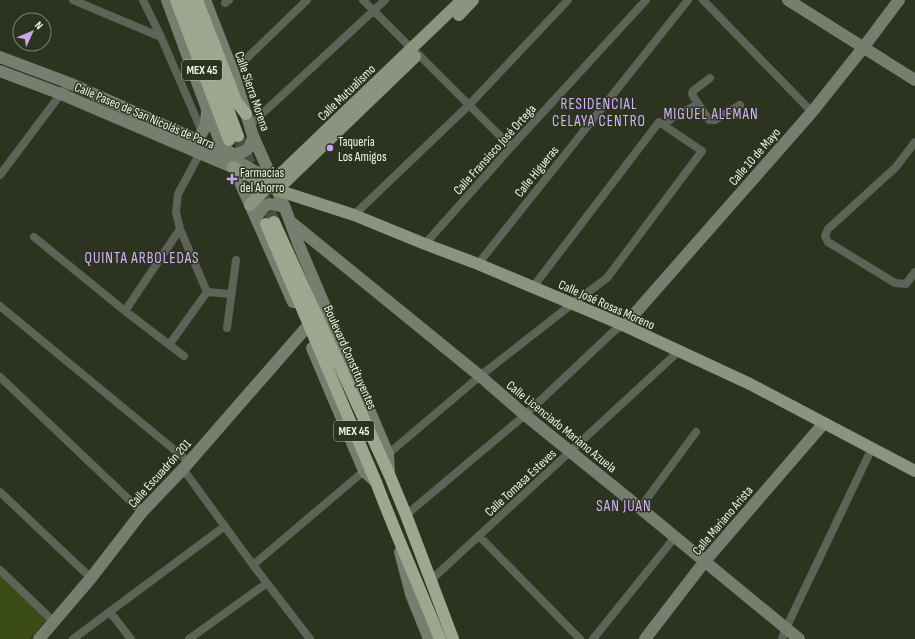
<svg xmlns="http://www.w3.org/2000/svg" width="915" height="639" font-family="'Sofia Sans Condensed',sans-serif">
<rect width="100%" height="100%" fill="#2c331f"/>
<path fill="#3a4b16" d="M 0,570 L 46,620 L 30,639 L 0,639 Z"/>
<g fill="none" stroke-linecap="round" stroke-linejoin="round">
<path stroke="#49503d" stroke-width="12" stroke-dasharray="12 6" stroke-linecap="butt" d="M 238,136 L 255,176
M 240,167 L 259,209
M 263,195 L 274,222"/>
<path stroke="#5e6358" stroke-width="8" d="M 73,0 L 161,37
M 143,0 L 161,37 L 203,134
M 363,0 L 412,49
M 703,0 L 812,112
M 225,3 L 229,0
M 418,54 L 511,147
M 246,59 L 307,0
M 710,78 L 693,91 L 692,93 L 693,96 L 709,120 L 715,120 L 740,105
M 250,125 L 385,0
M 664,125 L 672,118 L 698,104
M 915,142 L 896,167 L 828,229 L 825,236 L 828,242 L 895,283 L 906,284 L 915,272
M 200,153 L 178,194 L 176,212 L 180,229 L 207,292
M 0,175 L 69,83
M 354,215 L 469,105 L 568,0
M 34,237 L 125,311 L 184,356
M 425,244 L 511,147 L 646,0
M 478,264 L 688,0
M 207,292 L 231,294
M 0,306 L 189,462
M 125,311 L 180,229
M 227,328 L 236,260
M 169,345 L 207,292
M 0,377 L 142,512
M 388,454 L 480,376 L 572,304 L 607,278 L 702,151 L 659,122 L 533,287
M 183,469 L 253,565 L 310,639
M 0,492 L 91,578
M 640,508 L 696,432
M 406,515 L 525,415 L 614,331 L 623,325
M 479,536 L 580,639
M 253,565 L 364,471
M 0,570 L 53,621
M 431,580 L 679,351
M 110,612 L 131,639
M 73,639 L 225,526
M 189,639 L 267,583
M 593,639 L 675,537
M 782,639 L 786,628 L 872,448"/>
<path stroke="#787e6f" stroke-width="12" d="M 167,0 L 207,109 L 222,146 L 233,167 L 256,218 L 293,302
M 205,0 L 233,72 L 253,136 L 285,208 L 298,243 L 388,454 L 389,473
M 788,0 L 915,80
M 0,57 L 69,83 L 197,140 L 273,181
M 0,71 L 61,94 L 232,167
M 197,140 C 205,130 206,125 207,112
M 226,149 L 232,154 C 245,153 251,150 253,136
M 256,218 C 264,203 270,201 285,208
M 292,223 L 480,376 L 525,415 L 640,508 L 799,639
M 623,325 L 630,319 L 812,112 L 863,48 L 899,0
M 312,348 L 364,471 L 376,482
M 400,552 L 411,594 L 429,639
M 39,639 L 91,578 L 142,512 L 183,469 L 305,329
M 645,639 L 705,561 L 824,423"/>
<path stroke="#8c947f" stroke-width="12" d="M 459,15 L 473,0
M 233,167 L 277,190 L 354,215 L 425,244 L 478,264 L 623,325 L 750,384 L 915,471
M 277,190 L 415,57
M 250,205 L 273,181 L 462,0"/>
<path stroke="#9da78f" stroke-width="12" d="M 176,0 L 229,140
M 187,0 L 238,136
M 197,0 L 236,101 L 246,114
M 274,222 L 389,474 L 406,515 L 453,639
M 266,224 L 376,482 C 396,535 419,586 440,639"/>
</g>
<g fill="#c8a5ef" stroke="#2c331f" stroke-width="1.5">
<circle cx="330" cy="148" r="4"/>
<path d="M230 173h4v4h4v4h-4v4h-4v-4h-4v-4h4z"/>
</g>
<g text-anchor="middle" stroke-width="3" stroke-linejoin="round" paint-order="stroke">
<g fill="#2c331f" stroke="#b5bbac" stroke-width="1">
<rect x="182" y="60" width="40" height="20" rx="3"/>
<rect x="334" y="421" width="40" height="20" rx="3"/>
</g>
<g font-size="12" font-weight="bold" fill="#f0f5e8">
<text x="202" y="74">MEX 45</text>
<text x="354" y="435">MEX 45</text>
</g>
<g font-size="13" fill="#f0f5e8" stroke="#2c331f">
<text transform="translate(253 91) rotate(71)" y="5">Calle Sierra Morena</text>
<text transform="translate(346 92) rotate(-44)" y="5">Calle Mutualismo</text>
<text transform="translate(145 115) rotate(23)" y="5">Calle Paseo de San Nicolás de Parra</text>
<text transform="translate(494 149) rotate(-48)" y="5">Calle Fransisco José Ortega</text>
<text transform="translate(754 156) rotate(-49)" y="5">Calle 10 de Mayo</text>
<text transform="translate(536 171) rotate(-51)" y="5">Calle Higueras</text>
<text transform="translate(607 304) rotate(24)" y="5">Calle José Rosas Moreno</text>
<text transform="translate(351 357) rotate(66)" y="5">Boulevard Constituyentes</text>
<text transform="translate(562 426) rotate(39)" y="5">Calle Licenciado Mariano Azuela</text>
<text transform="translate(159 473) rotate(-48)" y="5">Calle Escuadrón 201</text>
<text transform="translate(520 482) rotate(-43)" y="5">Calle Tomasa Esteves</text>
<text transform="translate(722 520) rotate(-50)" y="5">Calle Mariano Arista</text>
</g>
<g font-size="13" fill="#f0f5e8" stroke="#2c331f" text-anchor="start">
<text x="338" y="146">Taquería<tspan x="338" dy="15">Los Amigos</tspan></text>
<text x="240" y="177">Farmacias<tspan x="240" dy="15">del Ahorro</tspan></text>
</g>
<g font-size="15" letter-spacing="1" fill="#d4b4f9" stroke="#2c331f">
<text x="599" y="109">RESIDENCIAL<tspan x="599" dy="17">CELAYA CENTRO</tspan></text>
<text x="711" y="119">MIGUEL ALEMAN</text>
<text x="142" y="263">QUINTA ARBOLEDAS</text>
<text x="624" y="511">SAN JUAN</text>
</g>
</g>
<g transform="translate(32 32) rotate(46)"><circle r="19" fill="#2c331f" stroke="#7a816f"/>
<path d="M0-3L7 15L0 10L-7 15Z" fill="#c8a5ef"/>
<text y="-6" font-size="11" font-weight="bold" text-anchor="middle" fill="#f0f5e8">N</text>
</g>
</svg>
